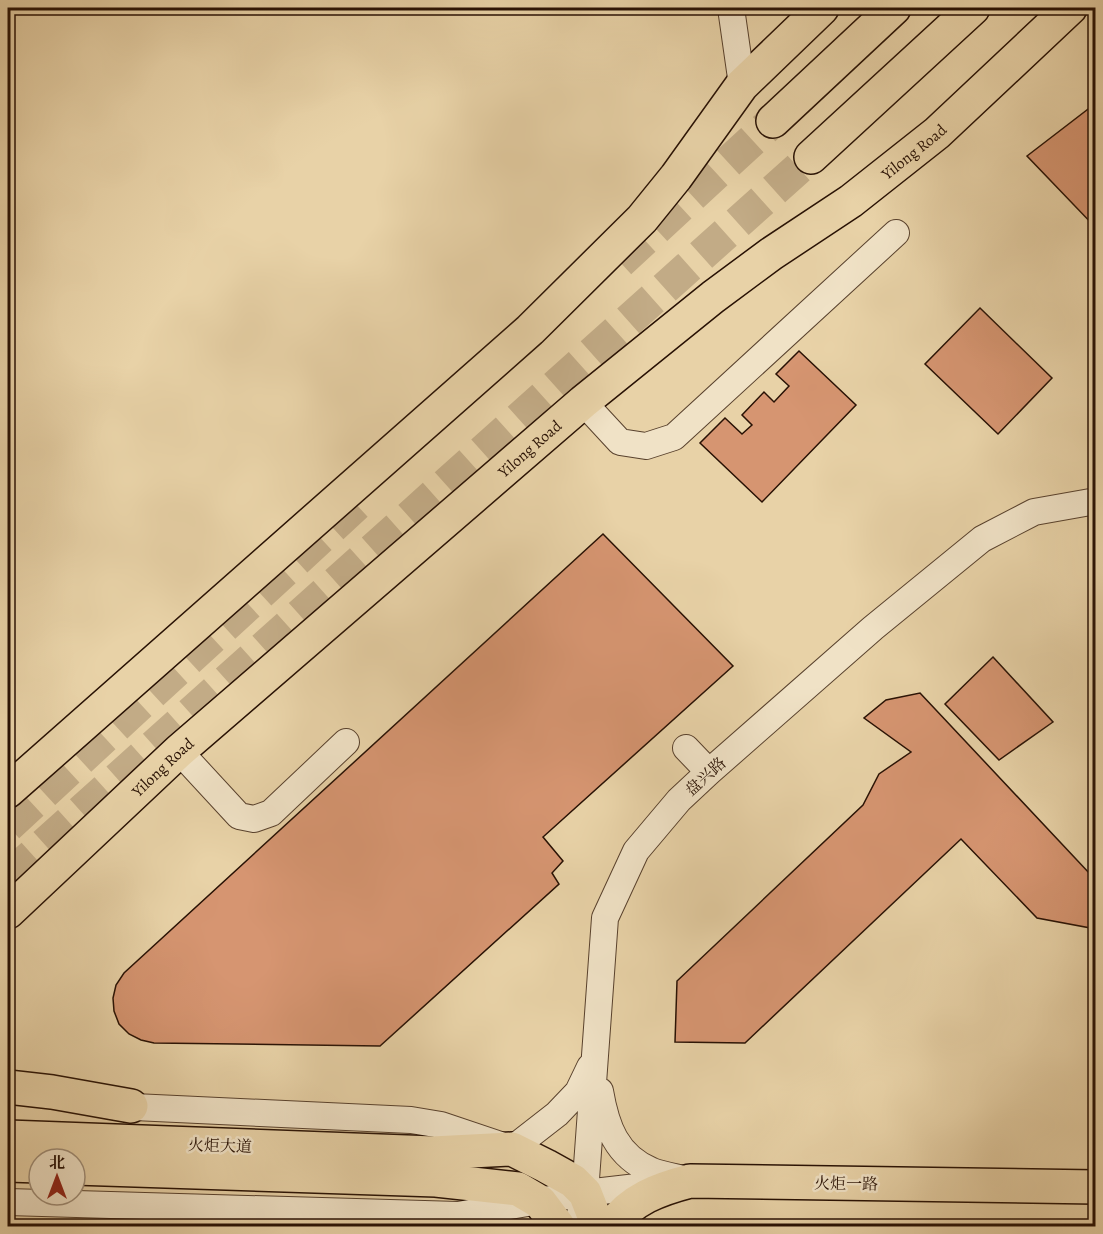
<svg xmlns="http://www.w3.org/2000/svg" width="1103" height="1234" font-family="Alegreya,'Noto Serif SC',serif">
<rect width="100%" height="100%" fill="#e8d2a7"/>
<filter id="stains"><feTurbulence type="fractalNoise" baseFrequency=".00333" numOctaves="4"/><feColorMatrix values="0 0 0 0 .2 0 0 0 0 .09 0 0 0 0 .02 0 0 0 .5 -.17"/></filter>
<radialGradient id="worn" r=".72"><stop offset=".6" stop-color="#630" stop-opacity="0"/><stop offset="1" stop-color="#630" stop-opacity=".3"/></radialGradient>
<path fill="#d69571" stroke="#281104" stroke-width="1.5" d="M 1096,103 L 1096,228 L 1027,156 Z
M 980,308 L 1052,378 L 998,434 L 925,364 Z
M 799,351 L 856,405 L 762,502 L 700,443 L 725,418 L 742,434 L 752,425 L 742,415 L 764,392 L 774,402 L 789,386 L 776,374 Z
M 603,534 L 733,666 L 543,837 L 563,861 L 552,873 L 559,884 L 380,1046 L 154,1043 L 141,1040 L 129,1034 L 119,1024 L 114,1011 L 113,998 L 116,985 L 124,973 Z
M 993,657 L 1053,722 L 999,760 L 945,704 Z
M 920,693 L 1091,875 L 1096,875 L 1096,929 L 1037,918 L 961,839 L 745,1043 L 675,1042 L 677,981 L 863,805 L 879,774 L 911,752 L 864,718 L 886,700 Z"/>
<g fill="none" stroke-linecap="round" stroke-linejoin="round">
<path stroke="#c2ab86" stroke-width="33" stroke-dasharray="33 16" stroke-linecap="butt" d="M 620,262 L 773,121
M 8,826 L 368,494
M 8,877 L 811,157"/>
<defs>
<path id="minor" d="M 731,8 L 742,85
M 583,402 L 620,442 L 646,446 L 674,437 L 896,233
M 686,748 L 709,772
M 179,751 L 239,816 L 254,819 L 271,813 L 346,742
M 600,1091 C 606,1126 616,1156 652,1171 C 660,1174 670,1176 679,1178
M 113,1106 L 411,1120 L 441,1125 L 512,1149 L 557,1114 L 578,1092 L 590,1067
M 8,1202 L 458,1215 L 585,1193 L 663,1184
M 577,1226 L 585,1193 L 605,918 L 636,851 L 679,800 L 709,772 L 873,628 L 982,539 L 1034,512 L 1096,501"/>
<g id="major">
<path d="M 8,791 L 530,330 L 642,219 L 676,177 L 742,85 L 822,8"/>
<path id="s1" d="M 8,912 L 179,751 L 583,402 L 713,297 L 771,254 L 851,201 L 937,133 L 1070,8"/>
<path d="M 8,1087 L 52,1092 L 131,1106"/>
<path d="M 8,1137 L 433,1153 L 512,1149 L 546,1166 L 573,1181 L 585,1193 L 598,1226"/>
<path d="M 8,1165 L 39,1166"/>
<path d="M 75,1168 L 436,1180 L 518,1189 L 540,1202 L 558,1226"/>
<path d="M 612,1226 C 631,1199 659,1189 690,1181 L 1096,1187"/>
</g>
<path id="highway" d="M 773,121 L 894,8
M 811,157 L 973,8"/>
</defs>
<use href="#minor" stroke="#58412d" stroke-width="28"/>
<use href="#major" stroke="#281104" stroke-width="36"/>
<use href="#highway" stroke="#281104" stroke-width="36"/>
<use href="#minor" stroke="#f0e2c6" stroke-width="26"/>
<use href="#major" stroke="#e8d2a7" stroke-width="33"/>
<use href="#highway" stroke="#e8d2a7" stroke-width="33"/>
</g>
<g text-anchor="middle" stroke-width="5" stroke-linejoin="round" paint-order="stroke">
<g font-size="16" fill="#281104" stroke="#f0e2c6">
<text dy="6" stroke="none"><textPath href="#s1" startOffset="1184">Yilong Road</textPath></text>
<text dy="6" stroke="none"><textPath href="#s1" startOffset="698">Yilong Road</textPath></text>
<text dy="6" stroke="none"><textPath href="#s1" startOffset="212">Yilong Road</textPath></text>
<text transform="translate(705 776) rotate(-42)" y="6">盘兴路</text>
<text transform="translate(220 1145) rotate(2)" y="6">火炬大道</text>
<text transform="translate(846 1183) rotate(1)" y="6">火炬一路</text>
</g>
</g>
<rect width="1103" height="1234" fill="none" stroke="#e8d2a7" stroke-width="30"/>
<rect x="9" y="9" width="1085" height="1216" fill="none" stroke="#281104" stroke-width="3"/>
<rect x="15" y="15" width="1073" height="1204" fill="none" stroke="#281104" stroke-width="1.5"/>
<g transform="translate(57 1177)"><circle r="28" fill="#f0e2c6" stroke="#a08e78" stroke-width="1.5"/>
<path d="M0-4.5L10 22L0 15L-10 22Z" fill="#8f2418"/>
<text y="-9" font-size="16" font-weight="bold" text-anchor="middle" fill="#281104">北</text>
</g>
<rect width="100%" height="100%" filter="url(#stains)"/>
<rect width="100%" height="100%" fill="url(#worn)"/>
</svg>
